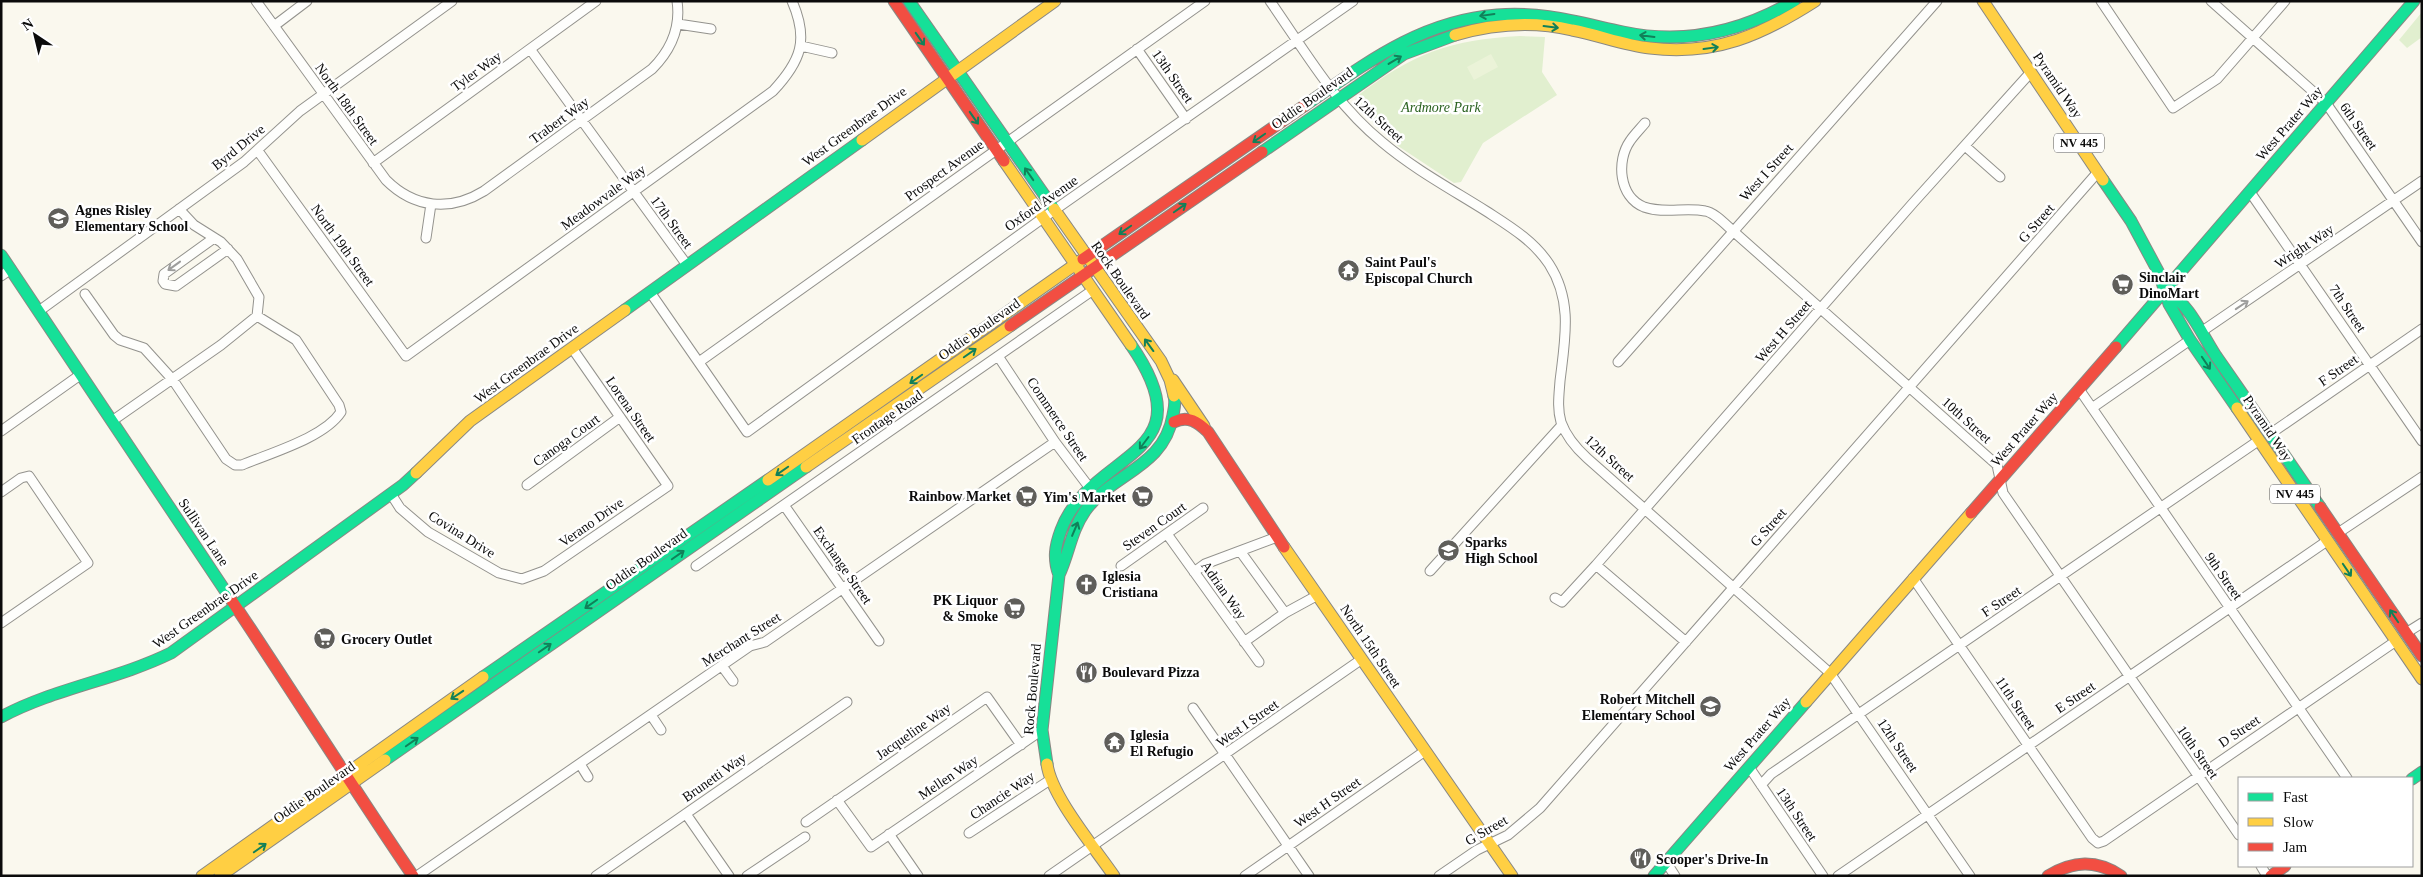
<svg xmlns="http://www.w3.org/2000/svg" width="2423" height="877" font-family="'Times New Roman',serif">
<rect width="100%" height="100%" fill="#faf8ee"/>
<path fill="#e1efcf" d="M 2422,12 L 2422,37 L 2407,48 L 2399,40 Z
M 1520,36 L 1545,37 L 1542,72 L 1557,95 L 1483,143 L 1461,182 L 1454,183 L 1398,146 L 1355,106 L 1356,97 C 1413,53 1449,40 1520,36 Z"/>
<path fill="#ebf3d8" d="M 1491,54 L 1498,67 L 1474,80 L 1467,67 Z"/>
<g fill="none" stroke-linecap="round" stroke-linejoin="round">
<defs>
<path id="street" d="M 256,1 L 386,180 C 414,208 450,212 484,191 L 652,69 C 671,50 681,28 677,1
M 1270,1 C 1305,51 1334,103 1382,142 C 1414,169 1451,189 1486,211 C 1509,226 1533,240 1549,264 C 1573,301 1565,339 1560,381 C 1559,395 1557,408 1561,422 C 1566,436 1576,448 1587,458 L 1830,673 L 1970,876
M 2101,1 L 2173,108 L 2217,79 L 2285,1
M 2211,1 L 2326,103 L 2422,242
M 678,24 L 711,29
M 274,26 L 307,1
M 801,46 L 832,53
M 530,49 L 687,265
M 1137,49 L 1186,119
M 1645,123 C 1640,129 1634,135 1630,141 C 1616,161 1619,197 1644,207 C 1663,214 1686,207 1705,211 C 1714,212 1726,225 1733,231 L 1997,465 L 2003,493 L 2239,835
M 1965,146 L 2000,177
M 258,151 L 406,356 L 773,91 C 801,61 809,40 792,1
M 373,163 L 596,1
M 2250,192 L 2422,441
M 214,238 L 164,274 L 163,281 L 165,284 L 176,286 L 228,249
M 426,238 L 431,204
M 1,276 L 11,269
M 650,292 L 747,432 L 1043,218 L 1353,1
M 85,294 L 114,335 L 120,340 L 144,348 L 173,380 L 226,459 L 235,465 L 242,465 C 270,453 324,438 341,412 L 339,405 L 296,340 L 257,316
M 39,311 L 244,162 L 300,111 L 452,1
M 2201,332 L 2422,181
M 998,356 L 1055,442 L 1092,491
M 699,362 L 1205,1
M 1618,362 L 1937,1
M 2079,389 L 2347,778
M 2092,408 L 2190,340
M 112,421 L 221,345 L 257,316 L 259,297 L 237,259 L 221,242 L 194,225 L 179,209
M 1,431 L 80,375
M 2270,434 L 2422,329
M 527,485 L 620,417
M 1,492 L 21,478 L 29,476 L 88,563 L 1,623
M 391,494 L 400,508 L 428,532 L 499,573 L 522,579 L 544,571 L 668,486 L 572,348
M 784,505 L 879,641
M 2338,533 L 2422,477
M 1167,534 L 1259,662
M 1240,551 L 1285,613
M 1596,565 L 1686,642
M 696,566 L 1093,290
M 1121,566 L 1203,508
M 1430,571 L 1562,425
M 1194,572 L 1205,564 L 1277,537
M 1913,578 L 2092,838 L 2098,843 L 2104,841 L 2396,641
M 1555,598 L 1562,602 L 1596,565 L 1913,203 L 2031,72
M 2406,633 L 2422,623
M 1244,642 L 1285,613 L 1318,595
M 722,666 L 733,681
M 1193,708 L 1309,876
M 651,715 L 661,730
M 580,764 L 588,777
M 1749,767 L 1823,876
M 1761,785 L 1771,774 L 2258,441
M 837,800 L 871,847 L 1042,730
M 686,814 L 729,876
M 806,822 L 987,697 L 1021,745
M 969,833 L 1050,780
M 889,834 L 918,876
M 1666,862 L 1675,876
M 2261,866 L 2267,876
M 417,876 L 750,646 L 765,642 L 1055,442
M 596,876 L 847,702
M 747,876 L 805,837
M 1049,876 L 1362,659
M 1245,876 L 1425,751
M 1439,876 L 1477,850 L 1508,835 L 1540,808 L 2098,172
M 1838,876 L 2327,541"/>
<path id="fast" d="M 909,1 L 1054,209
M 1304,106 C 1365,64 1420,21 1497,15 C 1541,11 1580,23 1623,32 C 1684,45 1741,32 1794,1
M 1262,152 L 1404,54 L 1455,35
M 2103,180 L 2131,221 L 2159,273 L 2169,304 L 2190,340 L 2237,408
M 1,255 L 232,601
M 2166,290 C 2190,305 2201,333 2216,356 C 2251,406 2285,456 2320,507
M 625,310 L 862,140
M 2116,347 L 2414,1
M 1059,575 C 1053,559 1055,546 1061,530 C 1091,449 1210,459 1131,345
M 483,677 L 768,480
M 1,717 C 55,688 116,680 171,653 L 403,485 L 416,473
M 385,760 L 806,467
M 1047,764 L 1042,730 L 1059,575 C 1069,554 1071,531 1085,511 C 1112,473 1164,468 1173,415 C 1174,409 1176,403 1174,396
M 2412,779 L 2422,772
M 1654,876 L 1806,702"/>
<path id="slow" d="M 1983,1 L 2103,180
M 1455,35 C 1493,24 1534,21 1572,30 C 1599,35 1623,45 1650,48 C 1715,56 1762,35 1815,1
M 862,140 L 1055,1
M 1004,161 L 1131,345
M 1054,209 L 1161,361 L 1170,380 L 1174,396
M 1173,380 L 1204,426
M 2237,408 L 2422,679
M 806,467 L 1010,326
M 416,473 L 470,421 L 625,310
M 768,480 L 1083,259
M 1284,547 L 1512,876
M 1806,702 L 1971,513
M 1047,764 C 1051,796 1095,848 1114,876
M 202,876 L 483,677
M 220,876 L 385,760"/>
<path id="jam" d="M 894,1 L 1004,161
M 1083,259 L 1304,106
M 1010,326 L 1262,152
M 1174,422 C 1188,415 1198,422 1208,432 L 1284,547
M 2320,507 L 2422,656
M 1971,513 L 2116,347
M 232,601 C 293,692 351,785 413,876
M 2048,876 C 2073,861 2096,859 2121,876
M 2271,876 L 2285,866"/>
</defs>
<use href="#street" stroke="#93928d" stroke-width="11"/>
<use href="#fast" stroke="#898884" stroke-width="13"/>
<use href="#slow" stroke="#898884" stroke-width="13"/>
<use href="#jam" stroke="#898884" stroke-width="13"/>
<use href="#street" stroke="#fefefc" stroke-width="9"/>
<use href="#fast" stroke="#16e098" stroke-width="11"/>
<use href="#slow" stroke="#ffcf43" stroke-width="11"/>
<use href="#jam" stroke="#f24e42" stroke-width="11"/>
</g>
<defs><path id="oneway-shaft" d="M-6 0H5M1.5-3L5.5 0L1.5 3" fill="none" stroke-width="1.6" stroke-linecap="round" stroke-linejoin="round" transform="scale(1.25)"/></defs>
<g stroke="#118059">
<use href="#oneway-shaft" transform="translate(1487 15) rotate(172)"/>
<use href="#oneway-shaft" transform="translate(1551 27) rotate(7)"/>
<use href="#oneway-shaft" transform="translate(1647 36) rotate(-173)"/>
<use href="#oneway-shaft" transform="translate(920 39) rotate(55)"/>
<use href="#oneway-shaft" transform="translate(1711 48) rotate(-8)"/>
<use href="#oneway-shaft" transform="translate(1395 60) rotate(-31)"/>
<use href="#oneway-shaft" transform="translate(974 118) rotate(55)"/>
<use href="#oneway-shaft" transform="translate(1259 138) rotate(145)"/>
<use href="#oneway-shaft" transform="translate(1029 174) rotate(-125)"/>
<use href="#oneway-shaft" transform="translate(1180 208) rotate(-35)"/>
<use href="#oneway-shaft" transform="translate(1125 230) rotate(145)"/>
<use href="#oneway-shaft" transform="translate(1149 345) rotate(-126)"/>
<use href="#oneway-shaft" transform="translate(970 353) rotate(-35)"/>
<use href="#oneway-shaft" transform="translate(2206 363) rotate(56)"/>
<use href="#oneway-shaft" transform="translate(916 379) rotate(145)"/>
<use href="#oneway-shaft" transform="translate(1144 443) rotate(127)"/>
<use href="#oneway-shaft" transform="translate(782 471) rotate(145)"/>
<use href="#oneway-shaft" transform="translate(1075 529) rotate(-67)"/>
<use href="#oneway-shaft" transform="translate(678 555) rotate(-35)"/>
<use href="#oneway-shaft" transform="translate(2347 570) rotate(56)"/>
<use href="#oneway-shaft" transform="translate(591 604) rotate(145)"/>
<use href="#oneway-shaft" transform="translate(2394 616) rotate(-124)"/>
<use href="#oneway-shaft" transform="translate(545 648) rotate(-35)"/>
<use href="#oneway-shaft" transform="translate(457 695) rotate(146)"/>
<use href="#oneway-shaft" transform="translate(412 742) rotate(-35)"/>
<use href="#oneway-shaft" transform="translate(260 848) rotate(-35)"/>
</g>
<g stroke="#9d9d9c">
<use href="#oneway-shaft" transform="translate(174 266) rotate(144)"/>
<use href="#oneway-shaft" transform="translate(2242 305) rotate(-34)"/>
</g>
<defs>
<symbol id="school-disc" viewBox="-11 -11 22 22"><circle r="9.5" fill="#5f5e5a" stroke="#fff"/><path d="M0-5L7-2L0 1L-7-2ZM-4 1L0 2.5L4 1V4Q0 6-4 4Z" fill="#fff"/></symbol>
<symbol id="temple-disc" viewBox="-11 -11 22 22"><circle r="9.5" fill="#5f5e5a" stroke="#fff"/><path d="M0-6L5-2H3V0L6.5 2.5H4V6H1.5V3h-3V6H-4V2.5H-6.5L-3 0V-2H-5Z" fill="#fff"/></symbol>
<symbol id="supermarket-disc" viewBox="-11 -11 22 22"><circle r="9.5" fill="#5f5e5a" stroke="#fff"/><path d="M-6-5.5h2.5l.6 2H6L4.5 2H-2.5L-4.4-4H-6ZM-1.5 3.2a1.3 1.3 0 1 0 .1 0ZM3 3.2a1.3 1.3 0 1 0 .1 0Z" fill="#fff"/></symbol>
<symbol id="church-disc" viewBox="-11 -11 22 22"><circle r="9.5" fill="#5f5e5a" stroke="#fff"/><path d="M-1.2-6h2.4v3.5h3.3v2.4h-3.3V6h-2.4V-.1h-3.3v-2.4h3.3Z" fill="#fff"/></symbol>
<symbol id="restaurant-disc" viewBox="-11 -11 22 22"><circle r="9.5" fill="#5f5e5a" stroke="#fff"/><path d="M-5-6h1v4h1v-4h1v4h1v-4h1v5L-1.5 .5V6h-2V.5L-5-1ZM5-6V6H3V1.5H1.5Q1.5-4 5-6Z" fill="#fff"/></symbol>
</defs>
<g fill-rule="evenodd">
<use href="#school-disc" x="46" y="206" width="25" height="25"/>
<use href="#temple-disc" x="1336" y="258" width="25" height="25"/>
<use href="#supermarket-disc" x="2110" y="272" width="25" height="25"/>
<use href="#supermarket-disc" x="1014" y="484" width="25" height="25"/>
<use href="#supermarket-disc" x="1130" y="484" width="25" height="25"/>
<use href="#school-disc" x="1436" y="538" width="25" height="25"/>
<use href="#church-disc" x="1074" y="572" width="25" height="25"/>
<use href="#supermarket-disc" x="1002" y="596" width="25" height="25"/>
<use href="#supermarket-disc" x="312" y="626" width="25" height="25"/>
<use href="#restaurant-disc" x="1074" y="660" width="25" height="25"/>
<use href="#school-disc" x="1698" y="694" width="25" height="25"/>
<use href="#temple-disc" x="1102" y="730" width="25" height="25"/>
<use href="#restaurant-disc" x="1628" y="846" width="25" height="25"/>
</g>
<g text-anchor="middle" stroke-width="5" stroke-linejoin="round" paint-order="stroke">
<g fill="#fff" stroke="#545454" stroke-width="1">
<rect x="2054" y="133.5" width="50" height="19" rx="4"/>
<rect x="2270" y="484.5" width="50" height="19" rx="4"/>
</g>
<g font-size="12" font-weight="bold" fill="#0b0b0b">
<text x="2079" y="147">NV 445</text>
<text x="2295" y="498">NV 445</text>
</g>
<g font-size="14" fill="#0b0b0b" stroke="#fff">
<text transform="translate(476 71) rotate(-36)" y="5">Tyler Way</text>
<text transform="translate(1173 76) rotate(55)" y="5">13th Street</text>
<text transform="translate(2058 85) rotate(56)" y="5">Pyramid Way</text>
<text transform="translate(1312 98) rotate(-35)" y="5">Oddie Boulevard</text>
<text transform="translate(347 104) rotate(54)" y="5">North 18th Street</text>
<text transform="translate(1379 119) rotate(42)" y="5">12th Street</text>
<text transform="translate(559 120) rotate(-36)" y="5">Trabert Way</text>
<text transform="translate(2289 123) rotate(-49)" y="5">West Prater Way</text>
<text transform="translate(854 126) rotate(-36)" y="5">West Greenbrae Drive</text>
<text transform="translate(2359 126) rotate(55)" y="5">6th Street</text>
<text transform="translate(238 147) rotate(-39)" y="5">Byrd Drive</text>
<text transform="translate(944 170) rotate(-36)" y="5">Prospect Avenue</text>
<text transform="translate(1766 172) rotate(-48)" y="5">West I Street</text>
<text transform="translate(603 197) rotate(-36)" y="5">Meadowvale Way</text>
<text transform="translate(1041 203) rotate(-35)" y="5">Oxford Avenue</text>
<text transform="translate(672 222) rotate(54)" y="5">17th Street</text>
<text transform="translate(2036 223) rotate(-49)" y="5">G Street</text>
<text transform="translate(343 245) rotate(54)" y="5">North 19th Street</text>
<text transform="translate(2304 246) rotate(-34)" y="5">Wright Way</text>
<text transform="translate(1121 280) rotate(55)" y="5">Rock Boulevard</text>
<text transform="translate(2348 308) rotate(56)" y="5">7th Street</text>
<text transform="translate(979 329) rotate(-35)" y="5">Oddie Boulevard</text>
<text transform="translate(1783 331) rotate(-49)" y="5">West H Street</text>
<text transform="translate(526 363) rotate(-36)" y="5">West Greenbrae Drive</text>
<text transform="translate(2338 370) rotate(-35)" y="5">F Street</text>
<text transform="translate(631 409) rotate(55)" y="5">Lorena Street</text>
<text transform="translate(887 417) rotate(-35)" y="5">Frontage Road</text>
<text transform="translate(1058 419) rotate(56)" y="5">Commerce Street</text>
<text transform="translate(1967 420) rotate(42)" y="5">10th Street</text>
<text transform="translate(2268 428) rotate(56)" y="5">Pyramid Way</text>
<text transform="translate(2024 429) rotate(-49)" y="5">West Prater Way</text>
<text transform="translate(566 440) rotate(-36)" y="5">Canoga Court</text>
<text transform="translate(1610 458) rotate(42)" y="5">12th Street</text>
<text transform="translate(591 522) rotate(-35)" y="5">Verano Drive</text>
<text transform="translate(1154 526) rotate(-35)" y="5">Steven Court</text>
<text transform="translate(1768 527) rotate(-48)" y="5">G Street</text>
<text transform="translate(204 532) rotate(56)" y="5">Sullivan Lane</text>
<text transform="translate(462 534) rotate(32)" y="5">Covina Drive</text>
<text transform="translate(646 559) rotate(-35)" y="5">Oddie Boulevard</text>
<text transform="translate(843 565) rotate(55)" y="5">Exchange Street</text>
<text transform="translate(2224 576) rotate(55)" y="5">9th Street</text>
<text transform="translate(1224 590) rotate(55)" y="5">Adrian Way</text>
<text transform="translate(2001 601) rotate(-34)" y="5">F Street</text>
<text transform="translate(205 609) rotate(-35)" y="5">West Greenbrae Drive</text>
<text transform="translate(741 639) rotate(-32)" y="5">Merchant Street</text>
<text transform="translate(1371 646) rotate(56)" y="5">North 15th Street</text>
<text transform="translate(1032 689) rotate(-85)" y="5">Rock Boulevard</text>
<text transform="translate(2075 697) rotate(-34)" y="5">E Street</text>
<text transform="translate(2016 703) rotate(56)" y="5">11th Street</text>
<text transform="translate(1247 723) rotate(-35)" y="5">West I Street</text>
<text transform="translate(913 731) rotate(-35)" y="5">Jacqueline Way</text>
<text transform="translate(2239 731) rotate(-34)" y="5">D Street</text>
<text transform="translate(1757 734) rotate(-49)" y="5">West Prater Way</text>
<text transform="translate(1898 745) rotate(56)" y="5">12th Street</text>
<text transform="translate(2198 752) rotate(55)" y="5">10th Street</text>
<text transform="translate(714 777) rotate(-35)" y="5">Brunetti Way</text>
<text transform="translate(948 777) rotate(-34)" y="5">Mellen Way</text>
<text transform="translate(314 792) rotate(-35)" y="5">Oddie Boulevard</text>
<text transform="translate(1002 795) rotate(-34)" y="5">Chancie Way</text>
<text transform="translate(1327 802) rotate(-35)" y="5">West H Street</text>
<text transform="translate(1797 814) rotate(56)" y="5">13th Street</text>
<text transform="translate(1486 830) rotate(-30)" y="5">G Street</text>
</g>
<g font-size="14" font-style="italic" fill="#28601e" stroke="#fff">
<text x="1441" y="112">Ardmore Park</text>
</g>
<g font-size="14" font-weight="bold" fill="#0b0b0b" stroke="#fff" text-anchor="start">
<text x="75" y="215">Agnes Risley<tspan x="75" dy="16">Elementary School</tspan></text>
<text x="1365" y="267">Saint Paul's<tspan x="1365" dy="16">Episcopal Church</tspan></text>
<text x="2139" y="282">Sinclair<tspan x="2139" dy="16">DinoMart</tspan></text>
<text x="1011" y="501" text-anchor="end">Rainbow Market</text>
<text x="1126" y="502" text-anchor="end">Yim's Market</text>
<text x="1465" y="547">Sparks<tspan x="1465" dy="16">High School</tspan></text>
<text x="1102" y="581">Iglesia<tspan x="1102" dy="16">Cristiana</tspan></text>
<text x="998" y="605" text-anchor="end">PK Liquor<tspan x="998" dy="16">&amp; Smoke</tspan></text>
<text x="341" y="644">Grocery Outlet</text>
<text x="1102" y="677">Boulevard Pizza</text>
<text x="1695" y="704" text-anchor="end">Robert Mitchell<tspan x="1695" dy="16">Elementary School</tspan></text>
<text x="1130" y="740">Iglesia<tspan x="1130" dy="16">El Refugio</tspan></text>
<text x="1656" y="864">Scooper's Drive-In</text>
</g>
</g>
<rect width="2423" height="877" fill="none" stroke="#0b0b0b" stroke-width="5"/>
<rect x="2238" y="777" width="175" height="90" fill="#ffffff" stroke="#9d9d9d"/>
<rect x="2248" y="793" width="25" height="8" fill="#16e098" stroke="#9d9d9d"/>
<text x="2283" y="802" font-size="15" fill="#0b0b0b">Fast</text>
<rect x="2248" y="818" width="25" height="8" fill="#ffcf43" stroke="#9d9d9d"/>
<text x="2283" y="827" font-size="15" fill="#0b0b0b">Slow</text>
<rect x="2248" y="843" width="25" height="8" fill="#f24e42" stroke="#9d9d9d"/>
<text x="2283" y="852" font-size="15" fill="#0b0b0b">Jam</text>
<g transform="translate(35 35) rotate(325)" stroke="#ffffff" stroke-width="4" paint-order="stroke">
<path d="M0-4L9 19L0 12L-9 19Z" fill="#0b0b0b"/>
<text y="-8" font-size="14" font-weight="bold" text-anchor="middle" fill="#0b0b0b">N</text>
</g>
</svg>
